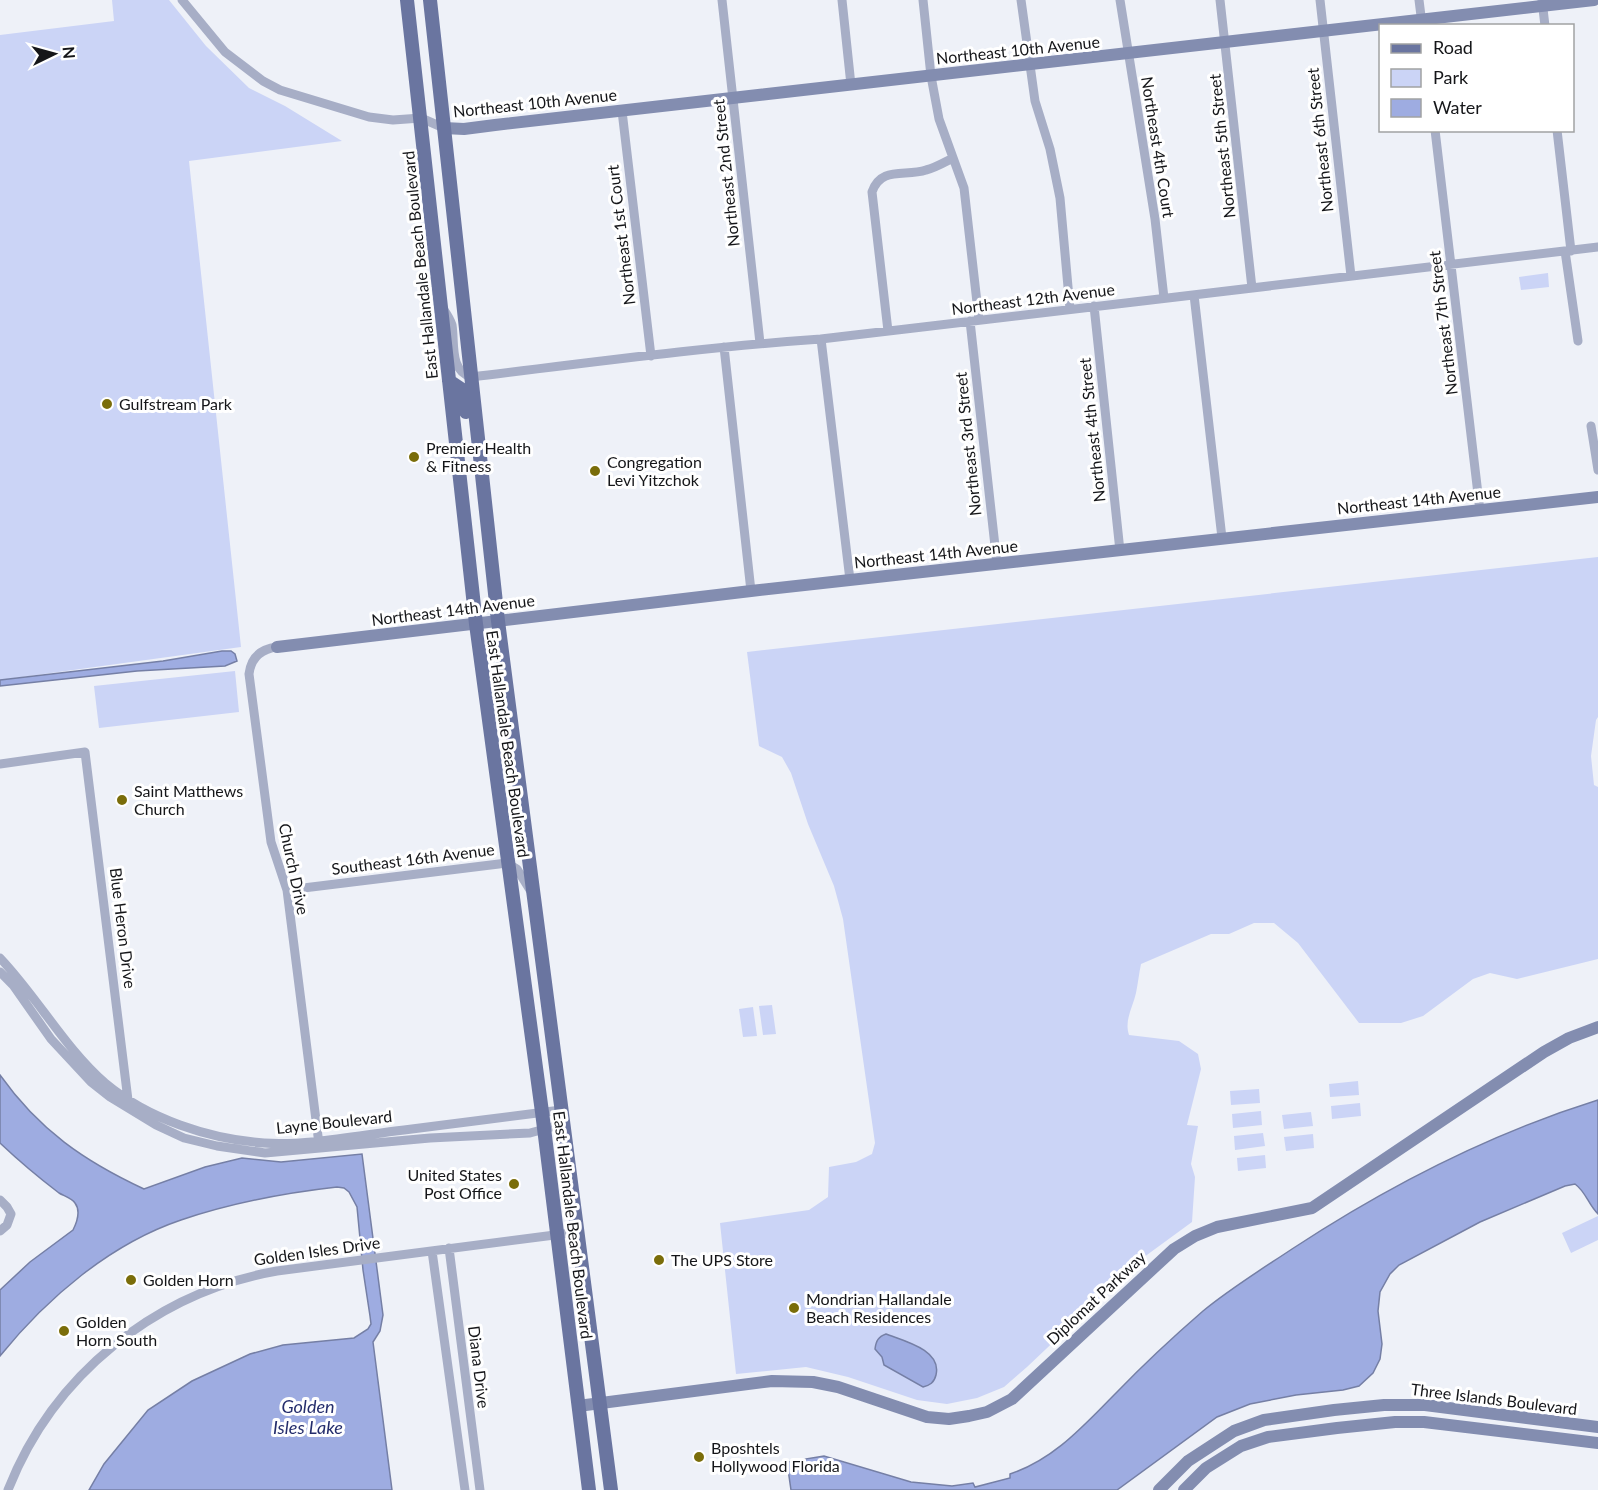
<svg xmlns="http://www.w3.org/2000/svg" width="1598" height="1490" font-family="Lato,sans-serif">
<rect width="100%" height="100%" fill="#eef1f8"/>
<path fill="#cbd4f6" d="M 112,0 L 169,0 L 206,46 L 249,88 L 285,106 L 342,141 L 189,161 L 241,647 L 0,680 L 0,35 L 114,21 Z
M 1548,273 L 1549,287 L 1521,290 L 1519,277 Z
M 1598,557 L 1598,717 L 1596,720 L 1591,756 L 1594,785 L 1598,787 L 1598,959 L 1517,979 L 1490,973 L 1473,979 L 1423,1016 L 1401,1023 L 1359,1023 L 1298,943 L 1274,923 L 1254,923 L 1229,934 L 1211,934 L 1141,964 C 1139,973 1138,983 1136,993 C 1133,1007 1124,1020 1129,1035 L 1179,1041 L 1198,1054 L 1201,1069 L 1187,1125 L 1198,1126 L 1191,1164 L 1195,1177 L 1192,1222 L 1140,1260 L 1027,1367 L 1004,1387 L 977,1398 L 947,1404 L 917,1400 L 848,1377 L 806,1367 L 736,1374 L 720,1223 L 809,1210 L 828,1197 L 829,1167 L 856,1162 L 872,1154 L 875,1143 L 843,919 L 834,886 L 808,824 L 791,773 L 782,757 L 759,746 L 747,652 Z
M 235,671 L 239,712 L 99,728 L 94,686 Z
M 772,1005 L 776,1034 L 763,1035 L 759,1006 Z
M 753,1007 L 757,1036 L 743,1037 L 739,1009 Z
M 1358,1081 L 1359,1095 L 1330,1097 L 1329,1084 Z
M 1259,1089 L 1260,1103 L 1231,1105 L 1230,1091 Z
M 1360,1103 L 1361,1116 L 1332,1119 L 1331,1106 Z
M 1261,1111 L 1262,1125 L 1233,1128 L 1232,1114 Z
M 1311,1112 L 1313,1126 L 1284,1129 L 1282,1115 Z
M 1263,1133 L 1265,1146 L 1235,1150 L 1234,1136 Z
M 1313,1134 L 1314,1148 L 1286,1151 L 1284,1137 Z
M 1265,1155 L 1266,1168 L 1238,1171 L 1237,1158 Z
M 1598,1216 L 1598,1240 L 1571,1253 L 1562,1233 Z"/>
<path fill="#9eace1" stroke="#757fa5" stroke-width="1.5" d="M 222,651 L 231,651 L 235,654 L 237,661 L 225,666 L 137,671 L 0,686 L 0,680 L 163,661 Z
M 0,1075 C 39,1130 84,1161 144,1189 L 205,1167 L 242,1158 L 281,1162 L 362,1154 L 383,1315 L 380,1331 L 373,1342 L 392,1490 L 89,1490 L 104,1464 L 148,1410 L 192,1381 L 250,1354 L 283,1345 L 354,1338 L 368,1329 L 371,1324 L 370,1316 L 363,1270 L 357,1207 L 349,1192 L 344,1188 L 337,1187 C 284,1193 231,1203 181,1220 C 110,1244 47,1298 0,1356 L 0,1290 L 30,1262 L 73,1230 C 77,1222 81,1211 75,1203 C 72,1198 64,1196 59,1193 C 38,1177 19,1161 0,1143 Z
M 1598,1100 L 1598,1214 C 1588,1204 1586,1192 1575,1184 L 1565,1186 L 1480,1222 L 1399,1265 L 1390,1274 L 1380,1292 L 1378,1311 L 1382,1344 L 1380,1359 L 1373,1373 L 1359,1386 L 1343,1390 L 1296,1395 L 1250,1404 L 1217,1417 L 1117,1490 L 791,1490 L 787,1462 L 824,1456 L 911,1482 L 952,1486 L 973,1483 L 975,1487 L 1010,1478 L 1010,1474 C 1055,1459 1084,1425 1117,1392 C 1144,1364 1173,1337 1203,1311 C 1231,1288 1262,1269 1292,1249 C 1388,1186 1489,1134 1598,1100 Z
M 886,1334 C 904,1341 942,1350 936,1375 C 934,1383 930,1385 923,1387 L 884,1365 L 882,1357 L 875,1349 C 876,1341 878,1337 886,1334 Z"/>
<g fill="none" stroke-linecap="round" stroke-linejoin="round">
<path stroke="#a7aec6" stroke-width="9" d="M 182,0 L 225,52 L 263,81 L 280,90 L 369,117 L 393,120 L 421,118 L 444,128
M 722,0 L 760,343
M 842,0 L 851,85
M 923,0 L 931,76 L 939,119 L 964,188 L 979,320
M 1021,0 L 1035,101 L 1050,149 L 1060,198 L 1070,309
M 1120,0 L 1155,219 L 1164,298
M 1220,0 L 1252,288
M 1320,0 L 1351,276
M 1419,0 L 1422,24
M 1542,0 L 1545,26
M 622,111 L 651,356
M 1435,130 L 1480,511
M 1557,130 L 1571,251
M 1565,251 L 1578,341
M 1194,295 L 1222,538
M 1094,306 L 1120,551
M 442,307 C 446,313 450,318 452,325 C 455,343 449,370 471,377 C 587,363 704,347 821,339 C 1080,309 1339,279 1598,247
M 970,321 L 997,564
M 888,331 L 872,192 C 881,166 905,177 926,170 C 935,168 945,162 953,158
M 821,339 L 850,580
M 724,347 L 751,591
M 1591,426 L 1598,470
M 277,647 C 261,649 251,657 249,674 L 271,842 L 287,890 L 319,1144
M 0,764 L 85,752 L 128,1100
M 287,890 L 507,863 L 517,869 L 530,890
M 0,958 C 38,998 64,1047 105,1083 C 148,1119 209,1139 264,1143 C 307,1146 361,1135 404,1130 C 456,1123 509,1117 561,1110
M 0,972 L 13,985 L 51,1039 L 91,1082 L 110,1097 L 156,1125 L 184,1138 L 217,1146 L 265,1153 L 430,1138 L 530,1133 L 563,1124
M 0,1200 L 7,1207 L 11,1214 L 7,1225 L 0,1231
M 449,1248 L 480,1490
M 432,1251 L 465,1490
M 8,1490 C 53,1375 156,1292 277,1271 L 578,1232"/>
<path stroke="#838db0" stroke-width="12" d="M 444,128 L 464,129 L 495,125 L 1594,0
M 277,647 L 751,591 L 1598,497
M 578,1406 L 772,1381 L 813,1382 L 838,1387 L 927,1417 L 949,1419 L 969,1416 L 987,1412 L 1012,1399 L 1174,1249 L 1195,1236 L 1217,1227 L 1312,1208 L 1544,1052 L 1569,1038 L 1598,1027
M 1159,1490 L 1188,1461 L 1234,1431 L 1264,1420 L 1334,1410 L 1384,1405 L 1425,1405 L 1598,1427
M 1184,1490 L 1206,1468 L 1241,1446 L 1268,1437 L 1337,1428 L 1395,1422 L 1424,1422 L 1598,1443"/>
<path stroke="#6a75a0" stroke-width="14" d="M 407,0 L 476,624 L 542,1112 L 589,1490
M 430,0 L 498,621 L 611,1490
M 449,381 L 461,389 L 466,412"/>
</g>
<g fill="#7a6d0a" stroke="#fff" stroke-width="2">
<circle cx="107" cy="404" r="6"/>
<circle cx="414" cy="457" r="6"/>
<circle cx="595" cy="471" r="6"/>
<circle cx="122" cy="800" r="6"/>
<circle cx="514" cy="1184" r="6"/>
<circle cx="659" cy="1260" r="6"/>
<circle cx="131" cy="1280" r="6"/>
<circle cx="794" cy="1308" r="6"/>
<circle cx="64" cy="1331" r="6"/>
<circle cx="699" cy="1457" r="6"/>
</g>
<g text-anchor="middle" stroke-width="6" stroke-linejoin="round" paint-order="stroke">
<g font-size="16" fill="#151619" stroke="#fff">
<text transform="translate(1018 50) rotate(-6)" y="6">Northeast 10th Avenue</text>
<text transform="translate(535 103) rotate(-6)" y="6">Northeast 10th Avenue</text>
<text transform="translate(1320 140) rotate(-96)" y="6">Northeast 6th Street</text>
<text transform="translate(1222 146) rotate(-96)" y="6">Northeast 5th Street</text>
<text transform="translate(1158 147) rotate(81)" y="6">Northeast 4th Court</text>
<text transform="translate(726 173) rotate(-96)" y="6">Northeast 2nd Street</text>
<text transform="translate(621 235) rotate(-97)" y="6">Northeast 1st Court</text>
<text transform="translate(420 265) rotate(-96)" y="6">East Hallandale Beach Boulevard</text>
<text transform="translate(1033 299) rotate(-7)" y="6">Northeast 12th Avenue</text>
<text transform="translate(1443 323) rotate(-97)" y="6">Northeast 7th Street</text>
<text transform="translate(1092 430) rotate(-96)" y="6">Northeast 4th Street</text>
<text transform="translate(968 444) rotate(-96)" y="6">Northeast 3rd Street</text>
<text transform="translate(1419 500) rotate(-6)" y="6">Northeast 14th Avenue</text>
<text transform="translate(936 554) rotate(-6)" y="6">Northeast 14th Avenue</text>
<text transform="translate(453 610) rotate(-7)" y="6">Northeast 14th Avenue</text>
<text transform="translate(508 744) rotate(82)" y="6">East Hallandale Beach Boulevard</text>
<text transform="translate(413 859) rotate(-7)" y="6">Southeast 16th Avenue</text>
<text transform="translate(294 869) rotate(78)" y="6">Church Drive</text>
<text transform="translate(123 928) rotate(83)" y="6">Blue Heron Drive</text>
<text transform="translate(334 1122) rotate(-6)" y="6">Layne Boulevard</text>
<text transform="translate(573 1225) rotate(83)" y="6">East Hallandale Beach Boulevard</text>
<text transform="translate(317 1251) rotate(-8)" y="6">Golden Isles Drive</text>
<text transform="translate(1096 1298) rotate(-43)" y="6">Diplomat Parkway</text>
<text transform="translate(479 1367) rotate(83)" y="6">Diana Drive</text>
<text transform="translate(1494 1399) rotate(7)" y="6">Three Islands Boulevard</text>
</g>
<g font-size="16" fill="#151619" stroke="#fff" text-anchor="start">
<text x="119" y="410">Gulfstream Park</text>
<text x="426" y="454">Premier Health<tspan x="426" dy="18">&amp; Fitness</tspan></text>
<text x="607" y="468">Congregation<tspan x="607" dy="18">Levi Yitzchok</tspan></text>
<text x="134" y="797">Saint Matthews<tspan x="134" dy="18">Church</tspan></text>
<text x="502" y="1181" text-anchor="end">United States<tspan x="502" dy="18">Post Office</tspan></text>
<text x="671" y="1266">The UPS Store</text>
<text x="143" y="1286">Golden Horn</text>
<text x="806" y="1305">Mondrian Hallandale<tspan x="806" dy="18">Beach Residences</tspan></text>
<text x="76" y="1328">Golden<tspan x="76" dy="18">Horn South</tspan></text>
<text x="711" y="1454">Bposhtels<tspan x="711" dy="18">Hollywood Florida</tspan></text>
</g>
<g font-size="18" font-style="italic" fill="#242d6c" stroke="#fff">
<text x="308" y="1413">Golden<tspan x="308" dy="21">Isles Lake</tspan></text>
</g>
</g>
<rect x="1379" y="24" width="195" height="108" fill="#ffffff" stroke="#a1a2a3" stroke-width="1.5"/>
<rect x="1391" y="44" width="30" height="9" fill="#6a75a0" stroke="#a1a2a3" stroke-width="1.5"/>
<text x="1433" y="54" font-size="18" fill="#151619">Road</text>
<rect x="1391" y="69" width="30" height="18" fill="#cbd4f6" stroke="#a1a2a3" stroke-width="1.5"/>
<text x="1433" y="84" font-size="18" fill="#151619">Park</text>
<rect x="1391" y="99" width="30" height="18" fill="#9eace1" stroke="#a1a2a3" stroke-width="1.5"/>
<text x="1433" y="114" font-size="18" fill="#151619">Water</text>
<g transform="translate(54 54) rotate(85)" stroke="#ffffff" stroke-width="4.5" paint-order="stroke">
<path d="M0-4.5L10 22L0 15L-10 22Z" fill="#151619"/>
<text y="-9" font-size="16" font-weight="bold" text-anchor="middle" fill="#151619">N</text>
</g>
</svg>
